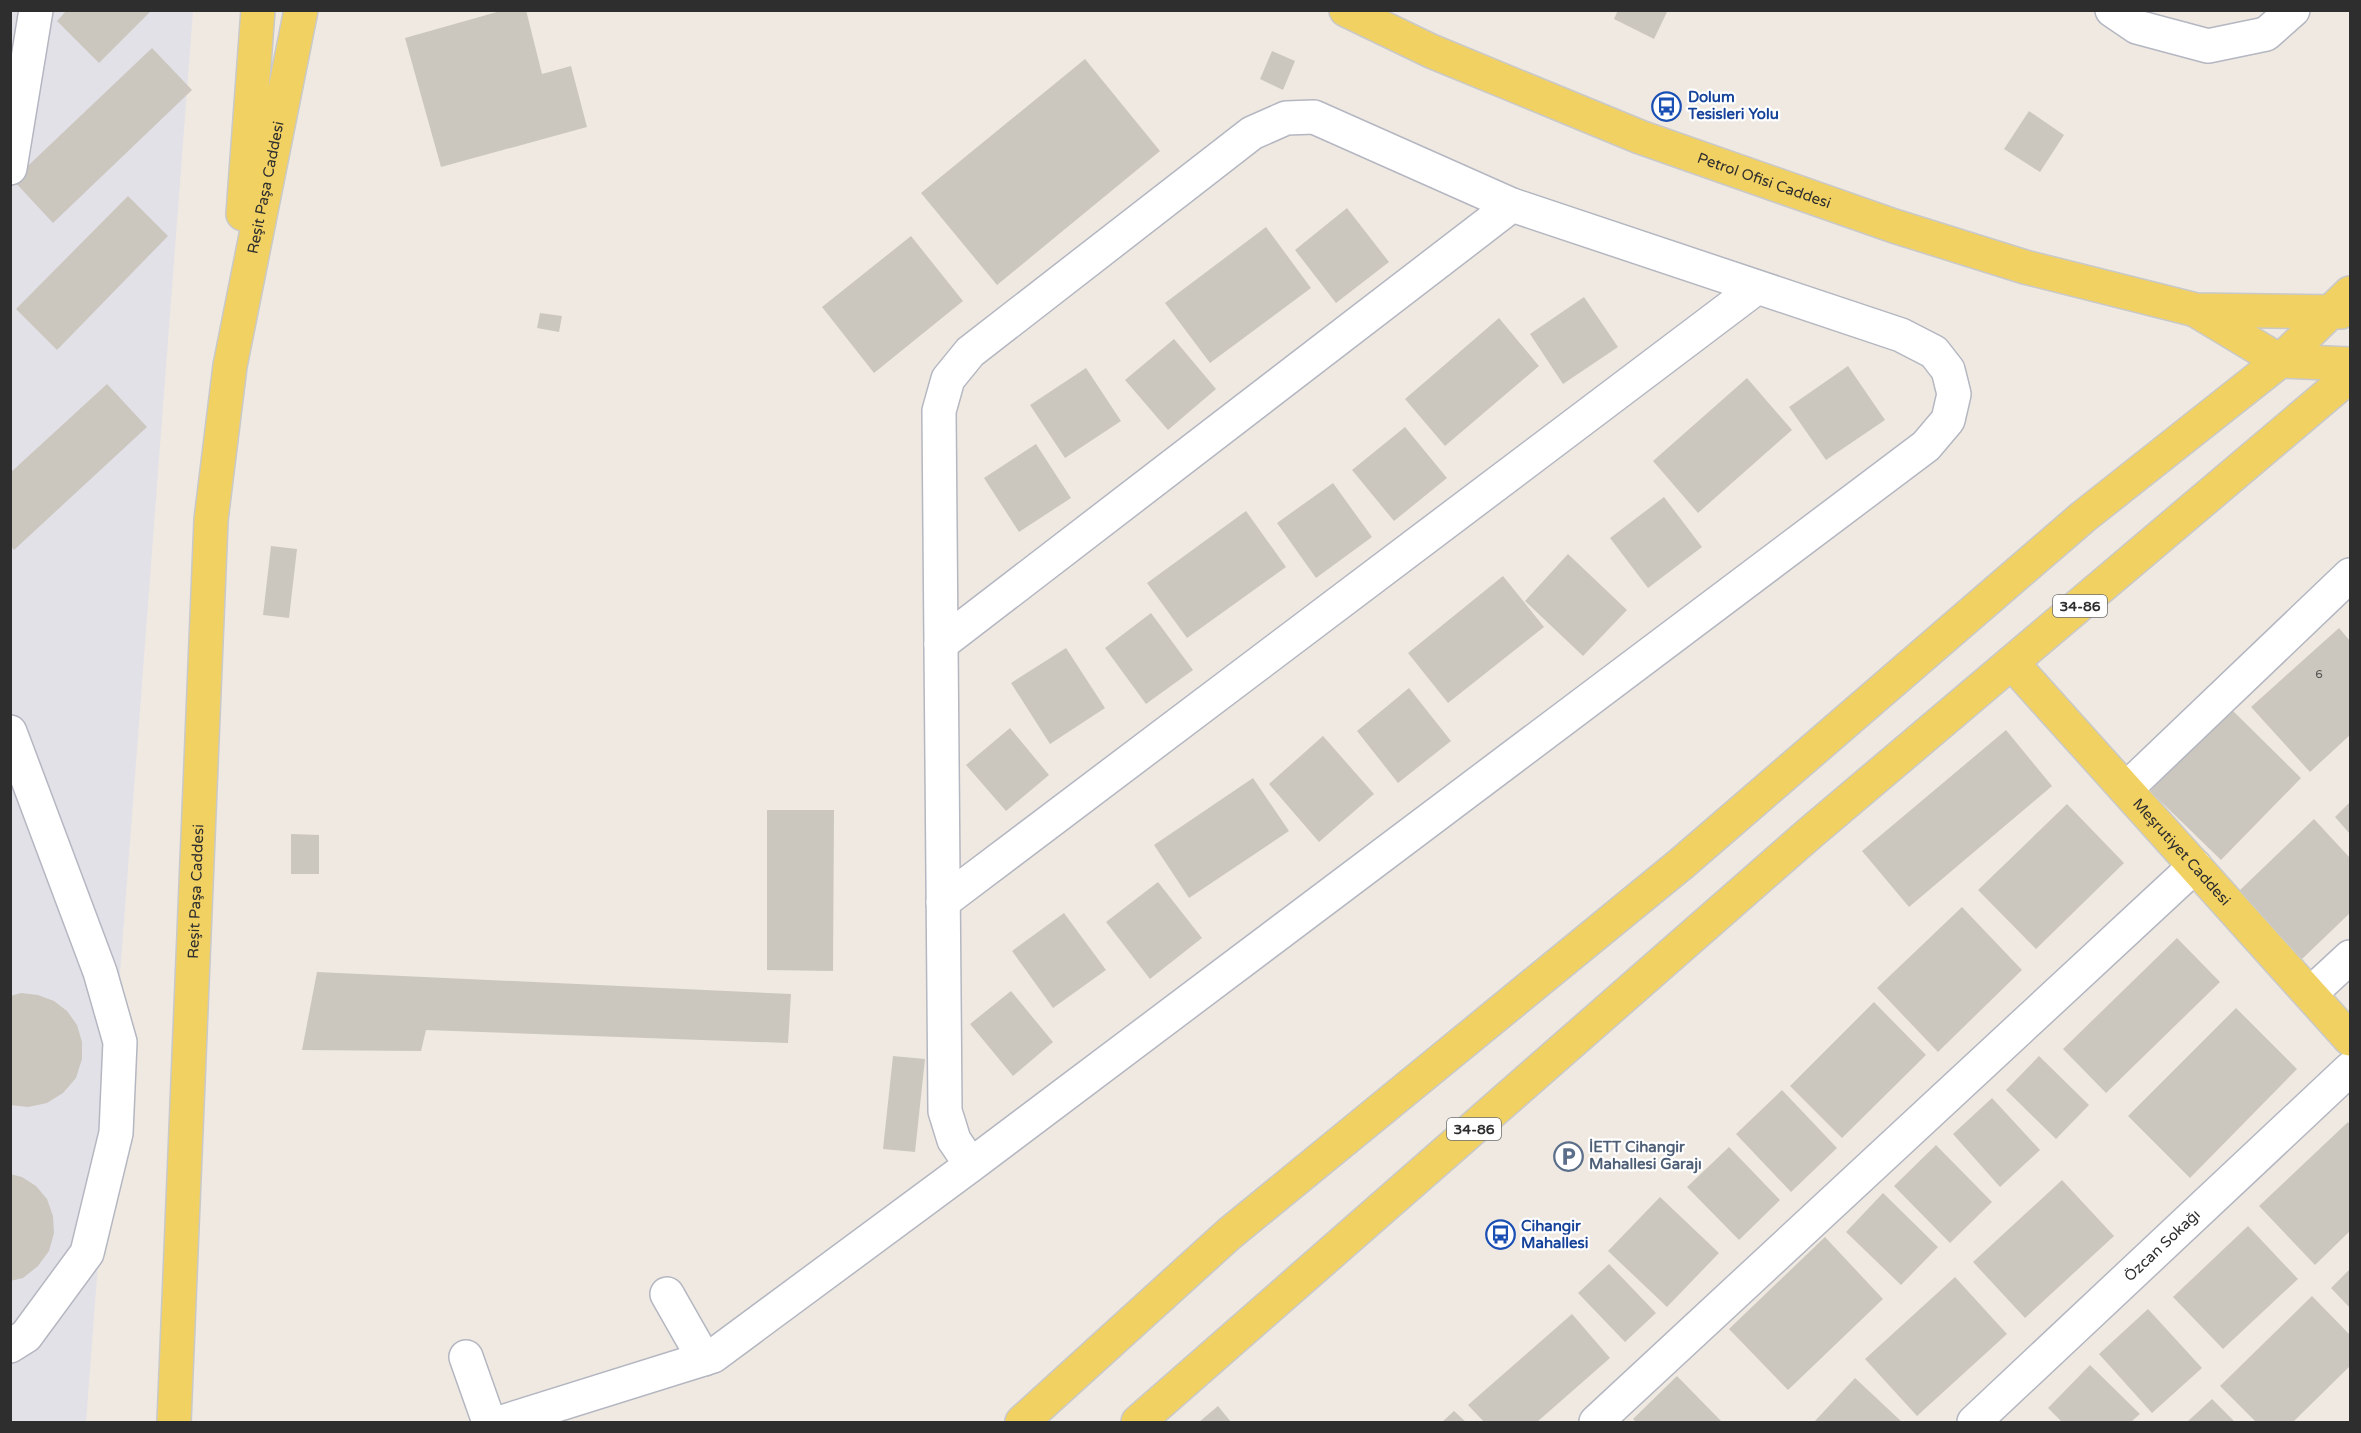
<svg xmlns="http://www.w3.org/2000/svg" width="2361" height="1433" font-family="'Varela Round',sans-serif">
<rect width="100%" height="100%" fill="#efe9e1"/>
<path fill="#e3e1e8" d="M 10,11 L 193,11 L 86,1422 L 11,1422 Z"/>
<path fill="#cbc7bf" d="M 67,10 L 152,10 L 99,63 L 57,21 Z
M 504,10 L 526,10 L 542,74 L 571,66 L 587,127 L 441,167 L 405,38 Z
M 1618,10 L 1668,10 L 1654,39 L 1614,19 Z
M 152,48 L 192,90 L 53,223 L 13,180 Z
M 1272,51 L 1295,61 L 1283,90 L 1260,79 Z
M 1085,59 L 1160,151 L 997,285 L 921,193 Z
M 2029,111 L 2064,135 L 2040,172 L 2004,149 Z
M 128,196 L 168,236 L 57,350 L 16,309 Z
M 1347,208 L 1389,262 L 1336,303 L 1295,250 Z
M 1266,227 L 1311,288 L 1210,363 L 1165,303 Z
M 911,236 L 963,301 L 874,373 L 822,307 Z
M 1584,297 L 1618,347 L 1563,384 L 1530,334 Z
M 540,313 L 562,316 L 559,332 L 537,328 Z
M 1499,318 L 1539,366 L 1445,446 L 1405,399 Z
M 1174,339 L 1216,389 L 1168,430 L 1125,380 Z
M 1848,366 L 1885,420 L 1826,460 L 1789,407 Z
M 1086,368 L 1121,421 L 1065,458 L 1030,405 Z
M 1747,378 L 1792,430 L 1698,513 L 1653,461 Z
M 107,384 L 147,427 L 14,550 L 10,545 L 10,473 Z
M 1405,427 L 1447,478 L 1394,521 L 1352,470 Z
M 1036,444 L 1071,498 L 1019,532 L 984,478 Z
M 1333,483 L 1372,537 L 1316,578 L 1277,523 Z
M 1664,497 L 1702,547 L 1648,588 L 1610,538 Z
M 1246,511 L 1286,567 L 1187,638 L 1147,583 Z
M 271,546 L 297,549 L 289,618 L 263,615 Z
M 1568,554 L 1627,610 L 1583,656 L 1525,601 Z
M 1503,576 L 1544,627 L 1448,703 L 1408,653 Z
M 1151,613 L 1193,670 L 1146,704 L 1105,648 Z
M 2339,628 L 2350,641 L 2350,735 L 2310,772 L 2251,707 Z
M 1066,648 L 1105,708 L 1050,744 L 1011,683 Z
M 1409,688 L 1451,741 L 1398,783 L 1357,731 Z
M 2230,708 L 2301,778 L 2221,860 L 2150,791 Z
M 1010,728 L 1049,775 L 1006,811 L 966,765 Z
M 2006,730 L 2052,786 L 1909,907 L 1862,851 Z
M 1323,736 L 1374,794 L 1319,842 L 1269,784 Z
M 1253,778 L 1289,831 L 1189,898 L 1154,845 Z
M 2350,802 L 2350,834 L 2335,817 Z
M 2067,804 L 2124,863 L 2036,949 L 1978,890 Z
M 767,810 L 834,810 L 833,971 L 767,970 Z
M 2314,819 L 2350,858 L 2350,913 L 2302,959 L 2239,891 Z
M 291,834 L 319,835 L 319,874 L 291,874 Z
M 1158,882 L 1202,938 L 1150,979 L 1106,922 Z
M 1962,907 L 2022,970 L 1938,1052 L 1877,988 Z
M 1064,913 L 1106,970 L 1053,1008 L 1012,951 Z
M 2177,938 L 2220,982 L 2106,1093 L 2063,1049 Z
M 317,972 L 791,994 L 788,1043 L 426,1030 L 421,1051 L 302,1050 Z
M 1011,991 L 1053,1042 L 1013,1076 L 970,1024 Z
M 21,993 L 38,995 L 54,1001 L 67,1011 L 77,1025 L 82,1042 L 82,1059 L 76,1078 L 63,1093 L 47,1103 L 28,1107 L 10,1105 L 10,996 Z
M 1874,1002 L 1926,1055 L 1842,1138 L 1790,1086 Z
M 2236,1008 L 2297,1069 L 2190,1178 L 2128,1116 Z
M 893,1056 L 925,1059 L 915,1152 L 883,1149 Z
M 2039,1056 L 2089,1105 L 2056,1139 L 2006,1090 Z
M 1782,1090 L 1837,1148 L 1791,1192 L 1736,1134 Z
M 1992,1098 L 2040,1150 L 2000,1187 L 1953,1134 Z
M 2348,1122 L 2350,1125 L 2350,1231 L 2315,1265 L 2259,1206 Z
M 1936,1145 L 1992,1202 L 1950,1243 L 1894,1186 Z
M 1729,1147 L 1780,1200 L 1739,1240 L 1687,1187 Z
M 10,1174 L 22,1177 L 36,1186 L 47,1199 L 53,1216 L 54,1233 L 49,1251 L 38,1266 L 23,1278 L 10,1281 Z
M 2062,1180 L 2114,1236 L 2025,1318 L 1973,1262 Z
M 1883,1193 L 1938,1247 L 1901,1285 L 1846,1232 Z
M 1660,1197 L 1719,1253 L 1667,1307 L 1608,1251 Z
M 2248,1226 L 2298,1279 L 2223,1349 L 2173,1297 Z
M 1825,1237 L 1883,1299 L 1788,1390 L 1729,1329 Z
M 1609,1264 L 1656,1313 L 1625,1342 L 1578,1293 Z
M 2350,1269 L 2350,1308 L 2331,1288 Z
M 1955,1277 L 2007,1334 L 1917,1416 L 1865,1359 Z
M 2312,1296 L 2350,1335 L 2350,1366 L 2293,1422 L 2256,1422 L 2220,1386 Z
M 2148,1309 L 2202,1368 L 2152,1413 L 2099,1354 Z
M 1572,1314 L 1610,1358 L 1537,1422 L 1484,1422 L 1468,1405 Z
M 2090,1365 L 2140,1414 L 2131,1422 L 2062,1422 L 2048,1408 Z
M 1677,1376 L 1722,1422 L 1636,1422 L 1633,1419 Z
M 1855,1378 L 1902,1422 L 1814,1422 Z
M 2212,1399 L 2235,1422 L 2187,1422 Z
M 1218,1406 L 1231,1422 L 1199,1422 Z
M 1454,1411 L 1466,1422 L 1442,1422 Z"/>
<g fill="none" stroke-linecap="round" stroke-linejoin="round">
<defs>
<g id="minor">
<path d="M 2112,10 L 2137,27 L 2208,46 L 2266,34 L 2293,10"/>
<path d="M 10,168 L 36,10"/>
<path d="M 941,644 L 1512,205"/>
<path d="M 10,732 L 100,972 L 120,1042 L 116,1133 L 87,1253 L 26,1336 L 10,1346"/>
<path d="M 2126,789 L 2350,575"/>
<path d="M 943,902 L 1756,288"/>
<path d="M 2310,994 L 2350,957"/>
<path d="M 667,1294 L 704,1359"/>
<path d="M 466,1357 L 489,1422"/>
<path d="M 502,1422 L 713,1356 L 971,1165 L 1926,446 L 1948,420 L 1954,394 L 1948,370 L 1934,352 L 1901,335 L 1512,205 L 1314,117 L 1286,118 L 1252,133 L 970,352 L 948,379 L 939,411 L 945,1111 L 954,1140 L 971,1165"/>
<path d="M 1596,1422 L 2195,866"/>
<path id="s1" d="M 1974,1422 L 2350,1069"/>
</g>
<g id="major">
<path id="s2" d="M 1346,10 L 1431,51 L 1640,137 L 1894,226 L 2025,267 L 2196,310 L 2341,312"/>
<path d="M 243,214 L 258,10"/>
<path d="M 2197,311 L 2280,361 L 2350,364"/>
<path id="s3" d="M 2012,663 L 2350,1039"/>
<path id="s4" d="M 174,1422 L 211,520 L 230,366 L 301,10"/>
<path d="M 1022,1422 L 1229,1234 L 1681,864 L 2083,517 L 2280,361 L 2350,293"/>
<path d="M 1138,1422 L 1809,834 L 2350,376"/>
</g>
</defs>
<use href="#minor" stroke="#b4b7c1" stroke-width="36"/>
<use href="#major" stroke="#c9c9c9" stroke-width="36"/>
<use href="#minor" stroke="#fff" stroke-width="33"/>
<use href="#major" stroke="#f2d163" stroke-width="33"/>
</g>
<defs>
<symbol id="bus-ring" viewBox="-11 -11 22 22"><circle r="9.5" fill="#fff" stroke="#1a4fb4" stroke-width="1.5"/><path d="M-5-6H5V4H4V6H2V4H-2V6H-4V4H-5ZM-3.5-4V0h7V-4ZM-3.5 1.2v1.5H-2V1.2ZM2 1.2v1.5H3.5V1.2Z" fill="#1a4fb4"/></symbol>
<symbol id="parking-ring" viewBox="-11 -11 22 22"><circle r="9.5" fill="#fff" stroke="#5c6f8a" stroke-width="1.5"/><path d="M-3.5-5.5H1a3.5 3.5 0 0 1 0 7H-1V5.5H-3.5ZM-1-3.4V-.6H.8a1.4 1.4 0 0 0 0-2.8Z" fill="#5c6f8a"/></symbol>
</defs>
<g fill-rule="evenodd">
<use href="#bus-ring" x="1650" y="90" width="33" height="33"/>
<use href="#parking-ring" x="1552" y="1140" width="33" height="33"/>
<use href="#bus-ring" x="1484" y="1218" width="33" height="33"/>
</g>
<g text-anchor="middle" stroke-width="4.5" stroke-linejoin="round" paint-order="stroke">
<g font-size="12" fill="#555452">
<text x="2319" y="678">6</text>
</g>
<g fill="#fff" stroke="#6d6d6d" stroke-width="1.5">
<rect x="2053" y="595" width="54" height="22" rx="4.5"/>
<rect x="1447" y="1118" width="54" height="22" rx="4.5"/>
</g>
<g font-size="14" font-weight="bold" fill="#2e2e2e">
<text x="2080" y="611">34-86</text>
<text x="1474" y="1134">34-86</text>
</g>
<g font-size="15" font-weight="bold" fill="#164399" stroke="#fff" text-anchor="start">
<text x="1688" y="102">Dolum<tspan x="1688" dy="17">Tesisleri Yolu</tspan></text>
<text x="1521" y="1231">Cihangir<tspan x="1521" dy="17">Mahallesi</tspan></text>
</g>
<g font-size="15" fill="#2e2e2e" stroke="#fff">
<text dy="5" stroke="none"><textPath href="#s2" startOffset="452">Petrol Ofisi Caddesi</textPath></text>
<text dy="5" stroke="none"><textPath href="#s4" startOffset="1240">Reşit Paşa Caddesi</textPath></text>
<text dy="5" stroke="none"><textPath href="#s3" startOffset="254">Meşrutiyet Caddesi</textPath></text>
<text dy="5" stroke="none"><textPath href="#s4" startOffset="531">Reşit Paşa Caddesi</textPath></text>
<text dy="5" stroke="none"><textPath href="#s1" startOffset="258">Özcan Sokağı</textPath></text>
</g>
<g font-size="15" font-weight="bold" fill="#4e5e75" stroke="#fff" text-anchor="start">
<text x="1589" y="1152">İETT Cihangir<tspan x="1589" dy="17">Mahallesi Garajı</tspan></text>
</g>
</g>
<rect width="2361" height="1433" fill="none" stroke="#2e2e2e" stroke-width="24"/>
</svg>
